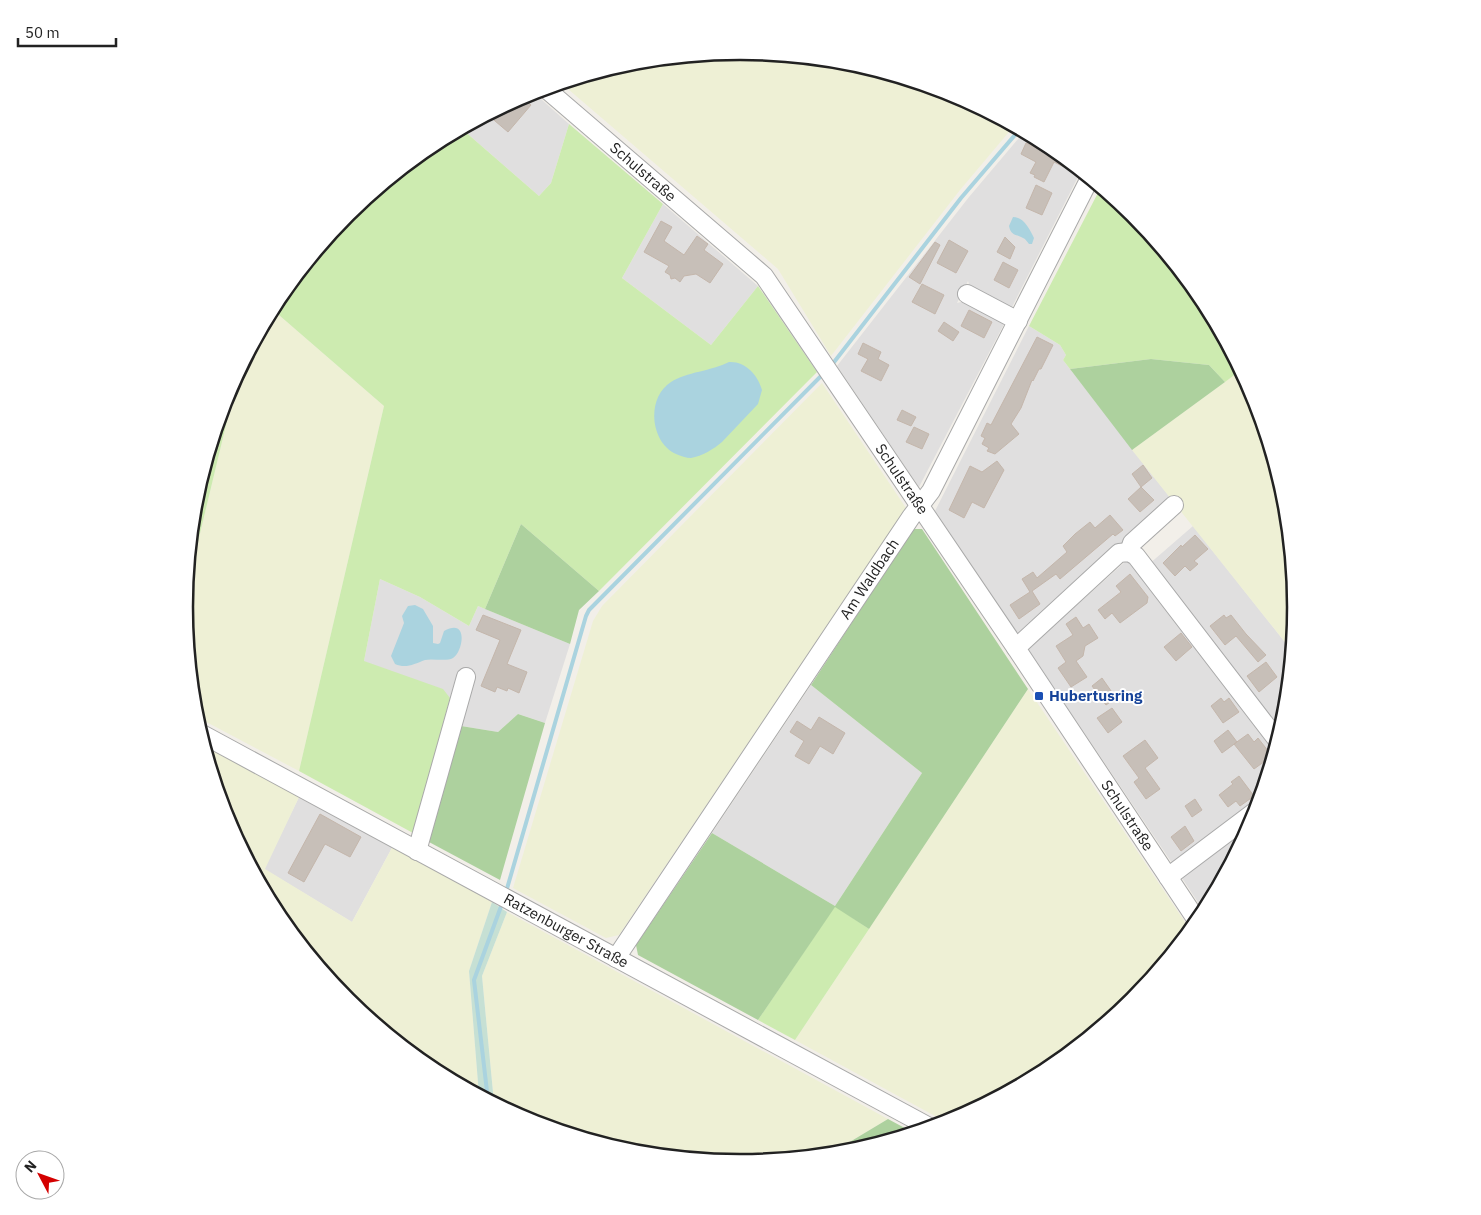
<svg xmlns="http://www.w3.org/2000/svg" width="1481" height="1215" font-family="'IBM Plex Sans',sans-serif">
<rect width="100%" height="100%" fill="#f2efe9"/>
<path fill="#e0dfdf" d="M 533,92 L 569,124 L 551,183 L 539,196 L 462,129 Z
M 1024,132 L 1050,145 L 1081,171 L 1012,307 L 1005,310 L 972,293 L 968,281 L 957,303 L 969,300 L 1001,317 L 1004,324 L 919,487 L 837,366 L 969,197 Z
M 663,204 L 758,286 L 711,345 L 622,278 Z
M 1029,326 L 1060,345 L 1066,355 L 1063,360 L 1172,500 L 1019,635 L 935,511 Z
M 1193,526 L 1292,651 L 1286,716 L 1280,735 L 1148,565 Z
M 1126,561 L 1135,563 L 1276,749 L 1260,802 L 1174,866 L 1028,649 Z
M 380,579 L 420,597 L 469,626 L 478,606 L 570,644 L 545,723 L 518,714 L 498,732 L 461,726 L 429,842 L 413,833 L 364,661 Z
M 811,685 L 922,773 L 835,906 L 712,833 Z
M 300,795 L 394,844 L 352,922 L 264,869 Z
M 1254,821 L 1205,913 L 1180,875 Z"/>
<path fill="#eef0d5" d="M 741,51 L 849,62 L 954,94 L 1014,126 L 960,190 L 831,356 L 778,269 L 561,83 L 632,62 Z
M 272,309 L 384,406 L 299,771 L 195,716 L 184,607 L 185,596 L 239,371 Z
M 1241,370 L 1255,395 L 1286,499 L 1297,608 L 1292,651 L 1132,450 Z
M 822,383 L 906,508 L 619,935 L 606,938 L 513,888 L 593,621 L 602,606 Z
M 1028,689 L 1191,931 L 1134,1001 L 1049,1070 L 948,1123 L 795,1040 Z
M 204,744 L 300,795 L 265,869 L 352,922 L 394,844 L 492,902 L 469,971 L 479,1095 L 431,1070 L 347,1001 L 278,916 L 226,820 Z
M 507,912 L 888,1119 L 828,1155 L 740,1164 L 632,1153 L 527,1121 L 494,1103 L 482,976 Z"/>
<path fill="#cdebb0" d="M 569,124 L 663,204 L 622,278 L 711,345 L 758,286 L 817,372 L 599,591 L 521,524 L 485,609 L 478,606 L 469,626 L 420,597 L 380,579 L 364,661 L 443,689 L 450,698 L 413,833 L 299,771 L 384,406 L 272,309 L 278,298 L 347,214 L 432,145 L 462,129 L 539,196 L 551,183 Z
M 1101,187 L 1134,214 L 1203,299 L 1241,370 L 1225,382 L 1209,365 L 1151,359 L 1070,369 L 1063,360 L 1066,355 L 1060,345 L 1029,326 Z
M 239,371 L 185,596 L 195,499 L 227,394 Z
M 835,906 L 869,929 L 795,1040 L 758,1020 Z"/>
<path fill="#add19e" d="M 1151,359 L 1209,365 L 1225,382 L 1132,450 L 1070,369 Z
M 521,524 L 599,591 L 579,610 L 570,644 L 485,609 Z
M 913,529 L 922,529 L 1028,689 L 869,929 L 835,907 L 758,1020 L 638,955 L 636,945 L 712,833 L 835,906 L 922,773 L 811,685 Z
M 518,714 L 545,723 L 500,880 L 429,842 L 461,726 L 498,732 Z
M 888,1119 L 914,1133 L 849,1153 L 828,1155 Z"/>
<path fill="#c6e0d4" d="M 492,902 L 507,912 L 482,976 L 494,1103 L 479,1095 L 469,971 Z"/>
<path fill="#aad3df" d="M 1013,217 C 1024,217 1030,230 1034,238 L 1032,244 L 1029,244 C 1027,242 1026,239 1023,238 C 1016,234 1011,236 1009,226 Z
M 729,362 C 745,361 758,375 762,390 L 758,404 L 722,442 C 714,449 702,456 691,458 C 686,458 681,456 676,454 C 650,442 646,398 671,382 C 686,372 712,371 729,362 Z
M 415,605 L 423,609 L 433,626 L 433,643 L 438,644 L 440,643 L 444,631 C 469,617 463,652 453,658 C 446,662 433,658 425,660 C 414,664 406,669 395,664 L 391,656 L 404,623 L 402,616 L 408,606 Z"/>
<g fill="none" stroke-linecap="round" stroke-linejoin="round">
<path stroke="#aad3df" stroke-width="4" d="M 831,366 L 961,198 L 1020,129
M 506,892 L 586,616 L 589,610 L 824,373
M 488,1100 L 474,980 L 503,901"/>
</g>
<path fill="#c7bfb8" stroke="#c4b6ab" d="M 521,97 L 531,105 L 508,132 L 488,115 Z
M 1026,143 L 1054,156 L 1057,151 L 1080,170 L 1078,174 L 1054,162 L 1044,182 L 1034,177 L 1035,175 L 1030,173 L 1036,162 L 1021,154 Z
M 1036,185 L 1052,193 L 1042,215 L 1026,208 Z
M 661,221 L 672,227 L 664,241 L 684,255 L 697,236 L 708,244 L 704,250 L 723,264 L 710,283 L 696,274 L 684,276 L 680,282 L 675,278 L 671,279 L 670,275 L 665,272 L 669,266 L 644,252 Z
M 1005,237 L 1015,247 L 1010,259 L 997,252 Z
M 949,240 L 968,251 L 956,273 L 937,263 Z
M 935,242 L 940,245 L 920,284 L 909,277 Z
M 1003,262 L 1018,270 L 1009,288 L 994,280 Z
M 922,284 L 944,295 L 935,314 L 912,302 Z
M 969,310 L 992,322 L 984,338 L 961,326 Z
M 944,322 L 959,332 L 953,341 L 938,331 Z
M 1037,337 L 1053,345 L 1041,369 L 1039,369 L 1033,381 L 1032,380 L 1021,408 L 1011,424 L 1019,434 L 995,454 L 987,451 L 989,448 L 982,444 L 985,438 L 981,436 L 987,423 L 991,425 Z
M 863,343 L 881,352 L 878,359 L 889,365 L 881,381 L 861,371 L 868,359 L 858,354 Z
M 902,410 L 916,417 L 911,426 L 897,420 Z
M 914,427 L 929,434 L 922,449 L 906,442 Z
M 997,461 L 1004,470 L 984,508 L 972,502 L 964,518 L 949,510 L 970,466 L 982,472 Z
M 1143,465 L 1152,478 L 1141,487 L 1132,474 Z
M 1141,487 L 1154,500 L 1140,512 L 1128,499 Z
M 1110,515 L 1123,530 L 1115,536 L 1113,534 L 1060,579 L 1056,574 L 1032,591 L 1040,604 L 1019,619 L 1010,605 L 1030,592 L 1022,579 L 1033,572 L 1037,578 L 1067,552 L 1063,546 L 1075,534 L 1090,522 L 1095,528 Z
M 1195,535 L 1208,549 L 1194,561 L 1198,564 L 1190,571 L 1185,566 L 1175,576 L 1163,563 L 1181,545 L 1182,547 Z
M 1130,574 L 1148,597 L 1147,603 L 1120,623 L 1112,613 L 1105,619 L 1098,610 L 1121,592 L 1116,586 Z
M 483,615 L 521,630 L 507,664 L 527,672 L 519,693 L 508,688 L 507,691 L 497,687 L 495,692 L 481,686 L 500,640 L 476,630 Z
M 1224,615 L 1226,618 L 1231,615 L 1246,634 L 1266,655 L 1258,662 L 1236,636 L 1225,645 L 1210,626 Z
M 1076,617 L 1083,628 L 1089,624 L 1098,638 L 1085,646 L 1083,656 L 1076,661 L 1087,677 L 1071,687 L 1058,668 L 1066,662 L 1056,646 L 1073,635 L 1066,624 Z
M 1181,633 L 1192,647 L 1176,661 L 1164,647 Z
M 1266,662 L 1277,677 L 1259,692 L 1247,676 Z
M 1102,678 L 1116,698 L 1106,705 L 1092,686 Z
M 1221,698 L 1224,702 L 1229,698 L 1239,712 L 1223,723 L 1211,706 Z
M 1112,708 L 1122,722 L 1108,733 L 1097,718 Z
M 819,717 L 845,733 L 833,754 L 820,746 L 809,764 L 795,756 L 804,741 L 790,732 L 797,721 L 811,730 Z
M 1228,730 L 1237,742 L 1222,753 L 1214,741 Z
M 1248,734 L 1254,742 L 1258,738 L 1272,756 L 1254,769 L 1234,744 Z
M 1145,740 L 1158,758 L 1145,768 L 1160,789 L 1146,799 L 1134,782 L 1139,778 L 1123,756 Z
M 1239,776 L 1254,796 L 1240,806 L 1236,801 L 1228,807 L 1219,795 L 1233,784 L 1231,782 Z
M 1195,799 L 1202,810 L 1192,817 L 1185,806 Z
M 320,814 L 361,837 L 350,857 L 325,844 L 304,882 L 288,873 Z
M 1185,826 L 1194,841 L 1181,851 L 1171,837 Z"/>
<g fill="none" stroke-linecap="round" stroke-linejoin="round">
<defs>
<g id="minor">
<path id="s1" d="M 545,88 L 764,276 L 1016,648 L 1198,922"/>
<path d="M 967,294 L 1018,321"/>
<path d="M 1129,552 L 1132,543 L 1174,505"/>
<path d="M 1016,648 L 1119,553 L 1129,552 L 1136,556 L 1278,741"/>
<path id="s2" d="M 200,733 L 931,1128"/>
<path d="M 417,851 L 466,677"/>
<path d="M 1168,877 L 1257,810"/>
<path id="s3" d="M 616,958 L 911,517 L 931,491 L 1090,178"/>
</g>
</defs>
<use href="#minor" stroke="#a9a9a9" stroke-width="20"/>
<use href="#minor" stroke="#fff" stroke-width="18"/>
</g>
<rect fill="#1a4fb4" stroke="#fff" stroke-width="2" x="1034" y="691" width="10" height="10" rx="2.5"/>
<g text-anchor="middle" stroke-width="4" stroke-linejoin="round" paint-order="stroke">
<g font-size="15" fill="#222" stroke="#fff">
<text dy="5" stroke="none"><textPath href="#s1" startOffset="129">Schulstraße</textPath></text>
<text dy="5" stroke="none"><textPath href="#s1" startOffset="534">Schulstraße</textPath></text>
<text dy="5" stroke="none"><textPath href="#s3" startOffset="456">Am Waldbach</textPath></text>
<text dy="5" stroke="none"><textPath href="#s1" startOffset="939">Schulstraße</textPath></text>
<text dy="5" stroke="none"><textPath href="#s2" startOffset="416">Ratzenburger Straße</textPath></text>
</g>
<g font-size="15" font-weight="bold" fill="#164399" stroke="#fff" text-anchor="start">
<text x="1049" y="701">Hubertusring</text>
</g>
</g>
<path d="M0 0H1481V1215H0ZM193 607a547 547 0 1 1 1094 0a547 547 0 1 1-1094 0Z" fill="#fff" fill-rule="evenodd"/>
<path fill="none" stroke="#222" stroke-width="2.5" d="M193 607a547 547 0 1 1 1094 0a547 547 0 1 1-1094 0Z"/>
<g transform="translate(40 1175) rotate(311)"><circle r="24" fill="#ffffff" stroke="#a7a7a7"/>
<path d="M0-4L9 19L0 12L-9 19Z" fill="#d40000"/>
<text y="-8" font-size="14" font-weight="bold" text-anchor="middle" fill="#222222">N</text>
</g>
<path d="M18 38v8h98v-8" fill="none" stroke="#222222" stroke-width="2.5"/>
<text x="25" y="38" font-size="15" fill="#222222" stroke="#ffffff" stroke-width="4" paint-order="stroke">50 m</text>
</svg>
